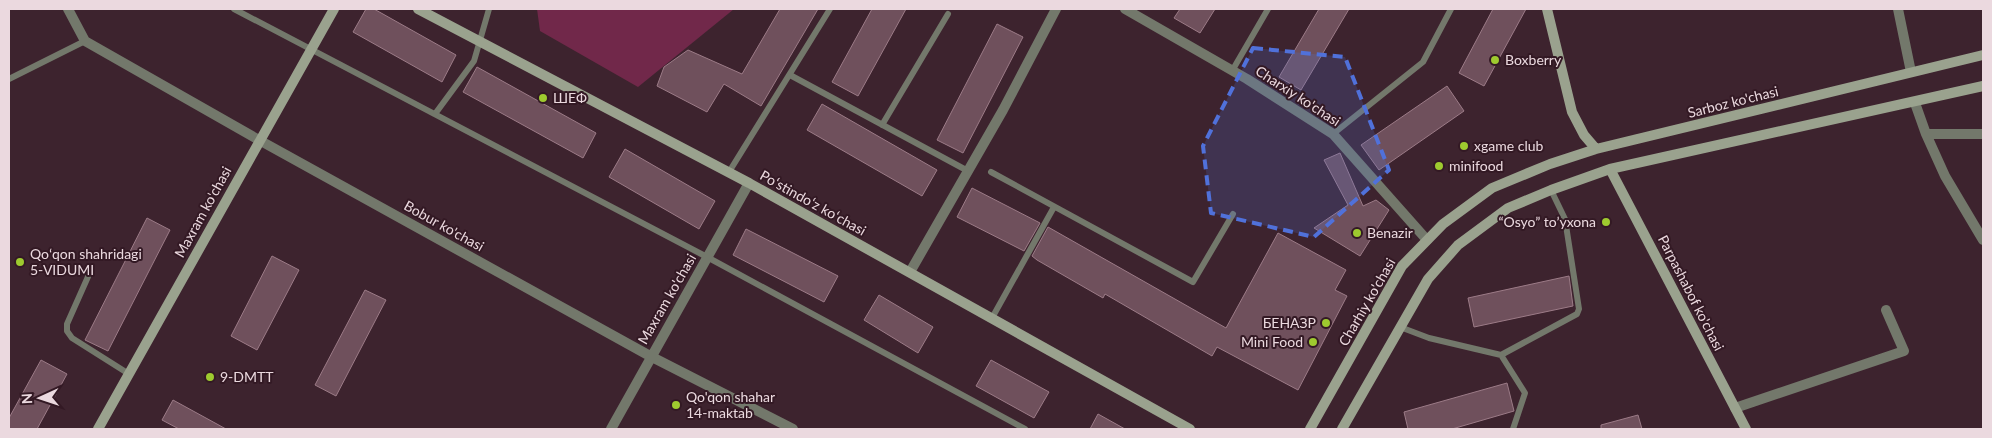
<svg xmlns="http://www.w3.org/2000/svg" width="1992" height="438" font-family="Lato,sans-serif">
<rect width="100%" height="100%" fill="#3d232e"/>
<path fill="#71284a" d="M 537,9 L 734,9 L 638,87 L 540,31 Z"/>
<path fill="#6f505c" stroke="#9c7b87" d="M 366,9 L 374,9 L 456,55 L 442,82 L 353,32 Z
M 780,9 L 818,9 L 761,106 L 724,84 L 707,112 L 657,86 L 664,67 L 688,50 L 742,74 Z
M 872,9 L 906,9 L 858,96 L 832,82 Z
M 1180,9 L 1215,9 L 1200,33 L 1174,18 Z
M 1319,9 L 1349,9 L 1301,90 L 1279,77 Z
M 1493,9 L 1526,9 L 1484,86 L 1459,73 Z
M 997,24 L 1023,37 L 963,153 L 937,140 Z
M 477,67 L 596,133 L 583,158 L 463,92 Z
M 1447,86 L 1464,111 L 1379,170 L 1361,145 Z
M 822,104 L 937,170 L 922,196 L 807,130 Z
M 625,149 L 715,201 L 699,229 L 609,177 Z
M 1340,153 L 1363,206 L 1376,200 L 1389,210 L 1360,256 L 1314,228 L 1348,205 L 1324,160 Z
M 972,188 L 1040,223 L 1024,251 L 957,217 Z
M 147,218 L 170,230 L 108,351 L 85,340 Z
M 1048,227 L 1226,328 L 1278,233 L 1346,270 L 1335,290 L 1347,296 L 1298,390 L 1217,347 L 1212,356 L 1105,294 L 1103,298 L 1037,260 L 1032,256 Z
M 746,229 L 838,276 L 824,302 L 733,255 Z
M 272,256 L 299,270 L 257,350 L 231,336 Z
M 1569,276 L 1573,306 L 1474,327 L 1468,298 Z
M 365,290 L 386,300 L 336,396 L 315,385 Z
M 879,295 L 933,327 L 918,353 L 864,320 Z
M 41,360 L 67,374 L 37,429 L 9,429 L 9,418 Z
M 991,360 L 1049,392 L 1034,418 L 976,386 Z
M 1507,383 L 1514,411 L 1452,429 L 1408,429 L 1404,412 Z
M 173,400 L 226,429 L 179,429 L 162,420 Z
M 1098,414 L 1125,429 L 1090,429 Z
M 1638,415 L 1642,429 L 1601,429 L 1601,425 Z"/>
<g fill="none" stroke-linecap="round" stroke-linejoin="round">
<path stroke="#73786b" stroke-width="6" d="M 234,9 L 707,257 L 1025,429
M 1232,71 L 1268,9
M 790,75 L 968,171
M 9,79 L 85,41
M 435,114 L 474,61 L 489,9
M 882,125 L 948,14
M 1333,134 L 1423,62 L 1451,9
M 729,172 L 830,9
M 991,172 L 1193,282 L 1233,214
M 91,270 L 67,324 L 67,331 L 72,338 L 129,374
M 992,318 L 1054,207
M 1400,327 L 1429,338 L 1501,355 L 1525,393 L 1513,429
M 1501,355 L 1577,314 L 1579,309 L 1565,219 L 1551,190"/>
<path stroke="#73786b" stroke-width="10" d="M 68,9 L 85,41 L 259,140 L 650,356 L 793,429
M 1125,9 L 1247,79 L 1333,134 L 1427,240
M 1898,9 L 1911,72
M 1915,103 L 1926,134 L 1983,134
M 1926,134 L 1945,176 L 1983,240
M 910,272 L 1003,110 L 1056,9
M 1735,408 L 1904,351 L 1886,310
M 611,429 L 749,183"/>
<path stroke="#9aa28e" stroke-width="10" d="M 418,9 L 749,183 L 1190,429
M 1547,9 L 1572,112 L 1584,135 L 1596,149
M 1610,169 L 1746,429
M 98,429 L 334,9
M 1310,429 L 1402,266 L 1443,224 L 1492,188 L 1550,164 L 1596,149 L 1983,55
M 1342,429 L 1428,279 L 1458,245 L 1508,208 L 1551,190 L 1610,169 L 1983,86"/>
</g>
<path fill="#5071da" fill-opacity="0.2" stroke="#5071da" stroke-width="4" stroke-dasharray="10 6" stroke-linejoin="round" d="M 1253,48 L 1345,57 L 1389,170 L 1314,237 L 1211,213 L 1203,146 Z"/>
<g fill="#9eca2f" stroke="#331924" stroke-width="2">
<circle cx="1495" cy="60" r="5"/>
<circle cx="543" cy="98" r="5"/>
<circle cx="1464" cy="146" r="5"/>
<circle cx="1439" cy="166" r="5"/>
<circle cx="1606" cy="222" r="5"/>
<circle cx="1357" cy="233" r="5"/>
<circle cx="20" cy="262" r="5"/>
<circle cx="1326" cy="323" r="5"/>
<circle cx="1313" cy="342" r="5"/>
<circle cx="210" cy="377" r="5"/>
<circle cx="676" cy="405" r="5"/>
</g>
<g text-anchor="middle" stroke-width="4" stroke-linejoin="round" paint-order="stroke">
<g font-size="14" fill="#ebd9df" stroke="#331924" text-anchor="start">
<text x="1505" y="65">Boxberry</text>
<text x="553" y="103">ШЕФ</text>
<text x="1474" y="151">xgame club</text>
<text x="1449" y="171">minifood</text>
<text x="1596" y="227" text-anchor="end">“Osyo” to’yxona</text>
<text x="1367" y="238">Benazir</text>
<text x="30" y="259">Qoʻqon shahridagi<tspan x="30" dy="16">5-VIDUMI</tspan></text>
<text x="1316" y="328" text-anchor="end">БЕНАЗР</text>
<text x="1303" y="347" text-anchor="end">Mini Food</text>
<text x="220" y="382">9-DMTT</text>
<text x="686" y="402">Qo'qon shahar<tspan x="686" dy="16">14-maktab</tspan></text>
</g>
<g font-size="14" fill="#ebd9df" stroke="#331924">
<text transform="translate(1298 96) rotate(33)" y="5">Charxiy ko'chasi</text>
<text transform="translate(1733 102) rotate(-14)" y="5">Sarboz ko'chasi</text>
<text transform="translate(813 203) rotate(29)" y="5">Poʻstindoʻz koʻchasi</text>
<text transform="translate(203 212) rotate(-61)" y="5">Maxram ko'chasi</text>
<text transform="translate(444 226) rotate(29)" y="5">Bobur ko'chasi</text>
<text transform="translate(1691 293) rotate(63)" y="5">Parpashabof ko'chasi</text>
<text transform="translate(667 299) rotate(-60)" y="5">Maxram ko'chasi</text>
<text transform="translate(1367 302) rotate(-60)" y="5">Charhiy ko'chasi</text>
</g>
</g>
<rect width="1992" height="438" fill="none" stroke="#ebd9df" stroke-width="20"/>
<g transform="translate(40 398) rotate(267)" stroke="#331924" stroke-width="4" paint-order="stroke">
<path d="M0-4L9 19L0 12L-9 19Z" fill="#ebd9df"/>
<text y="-8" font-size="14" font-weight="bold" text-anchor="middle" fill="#ebd9df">N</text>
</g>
</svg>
